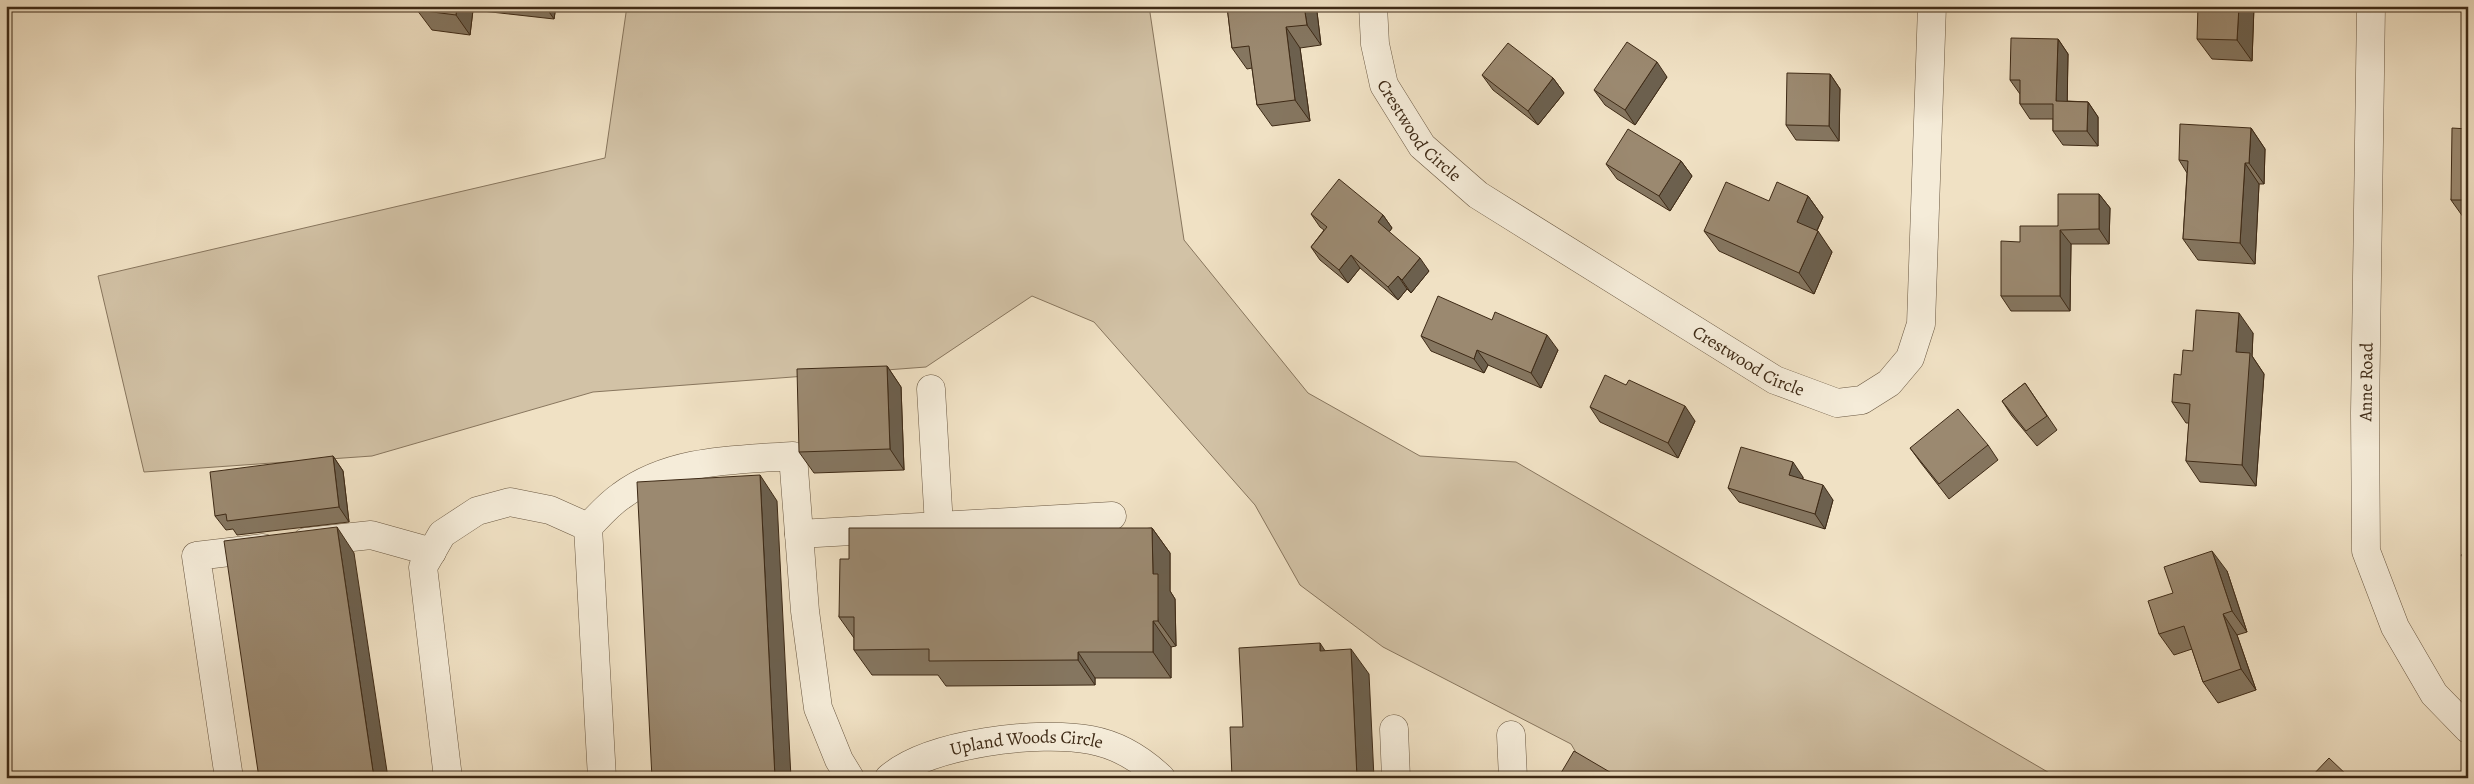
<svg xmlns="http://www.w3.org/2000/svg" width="2474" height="784" font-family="Alegreya,serif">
<rect width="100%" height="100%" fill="#f0e1c4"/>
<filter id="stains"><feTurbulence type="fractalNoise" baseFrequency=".004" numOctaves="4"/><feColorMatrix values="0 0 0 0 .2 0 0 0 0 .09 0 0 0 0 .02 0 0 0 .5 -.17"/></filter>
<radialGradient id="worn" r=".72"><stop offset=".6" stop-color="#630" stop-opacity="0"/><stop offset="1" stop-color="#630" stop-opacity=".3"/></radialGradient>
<path fill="#d2c2a6" stroke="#88765e" d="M 627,6 L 1149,6 L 1184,240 L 1308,393 L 1420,456 L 1516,462 L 2058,778 L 1610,778 L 1581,761 L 1571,744 L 1383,647 L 1300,585 L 1255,505 L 1094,322 L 1032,296 L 926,367 L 593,392 L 372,456 L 144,472 L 98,276 L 605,158 Z"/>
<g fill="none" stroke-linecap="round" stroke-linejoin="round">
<defs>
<g id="minor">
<path id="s1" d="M 1373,6 L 1375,44 L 1384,85 L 1422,146 L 1478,195 L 1775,380 L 1837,403 L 1862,400 L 1889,383 L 1910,358 L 1921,324 L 1932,6"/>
<path d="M 2371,6 L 2365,413 L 2366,551 L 2395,627 L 2434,694 L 2468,729"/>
<path d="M 931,389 L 939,526"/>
<path d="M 588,527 L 602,778"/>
<path d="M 799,534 L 1112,516"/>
<path d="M 306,542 L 371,535 L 432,552"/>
<path d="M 1394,729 L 1396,778"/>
<path d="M 1511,735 L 1513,778"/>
<path d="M 229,778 L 196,556 L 263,548"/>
<path d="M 448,778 L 423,567 L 442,534 L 477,511 L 510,502 L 550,510 L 588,527 C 598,517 609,504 621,496 C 671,459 734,460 793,456 L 805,611 L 818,708 L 839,760 L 850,778"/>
<path id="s2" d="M 889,778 C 929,743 1040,730 1091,740 C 1118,745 1141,759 1161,778"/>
</g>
</defs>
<use href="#minor" stroke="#6a5842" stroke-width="29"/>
<use href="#minor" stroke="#f5ecd9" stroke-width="28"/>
</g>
<path fill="#857660" stroke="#3e2a16" d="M 418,6 L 556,6 L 554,19 L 473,10 L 470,35 L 432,30 L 417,10 Z
M 1227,6 L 1313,6 L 1317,12 L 1321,45 L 1300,48 L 1310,121 L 1272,126 L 1257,105 L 1252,68 L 1247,69 L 1232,48 Z
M 2254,6 L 2252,61 L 2212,59 L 2197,39 Z
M 2058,39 L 2068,54 L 2067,101 L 2088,102 L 2098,117 L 2098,146 L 2063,145 L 2053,131 L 2053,119 L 2030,119 L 2020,104 L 2020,94 L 2010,80 Z
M 1830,74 L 1840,89 L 1839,141 L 1796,140 L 1786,125 Z
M 1482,75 L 1553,78 L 1564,93 L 1538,125 L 1493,90 Z
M 1667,77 L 1635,125 L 1605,105 L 1594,90 Z
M 2251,128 L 2265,149 L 2264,184 L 2259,184 L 2255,264 L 2198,260 L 2183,239 L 2187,173 L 2179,160 Z
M 2468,129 L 2468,221 L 2466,221 L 2451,200 Z
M 1681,161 L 1692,176 L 1670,211 L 1617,179 L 1606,164 Z
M 2099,194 L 2110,208 L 2109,244 L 2071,244 L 2070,311 L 2011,311 L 2001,296 L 2020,242 L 2058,226 Z
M 1808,196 L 1823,217 L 1817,231 L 1832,252 L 1814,294 L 1719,251 L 1704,231 L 1769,201 Z
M 1311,214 L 1383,215 L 1392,228 L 1389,232 L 1429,271 L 1411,293 L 1407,289 L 1398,300 L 1360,268 L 1348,283 L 1320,260 L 1311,247 L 1324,230 L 1320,227 Z
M 2253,333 L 2252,356 L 2264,374 L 2256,486 L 2200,482 L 2186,461 L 2189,423 L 2186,423 L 2172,402 L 2193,351 Z
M 1421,336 L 1558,350 L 1541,388 L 1488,365 L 1484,373 L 1431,351 Z
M 887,366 L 901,387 L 904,470 L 814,473 L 799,452 Z
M 2025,383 L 2057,430 L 2037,446 L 2012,416 L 2002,401 Z
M 1626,385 L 1695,421 L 1678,458 L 1600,422 L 1590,407 Z
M 1988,445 L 1998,460 L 1949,499 L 1921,463 L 1910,448 Z
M 333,456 L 343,471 L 349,522 L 237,535 L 233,529 L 226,530 L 215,516 Z
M 1803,477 L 1803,479 L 1833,500 L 1825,529 L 1739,502 L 1728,488 Z
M 1152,528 L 1170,553 L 1170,591 L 1175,599 L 1176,646 L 1171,647 L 1171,678 L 1095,678 L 1095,685 L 946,686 L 938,675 L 872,675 L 854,650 L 854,638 L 839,617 L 849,559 Z
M 2227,571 L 2247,632 L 2237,635 L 2256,690 L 2218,703 L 2203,682 L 2192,649 L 2174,655 L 2159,634 L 2173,593 Z"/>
<path fill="#6c604e" stroke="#3e2a16" d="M 457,6 L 471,6 L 473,10 L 470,35 L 456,15 Z
M 545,6 L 556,6 L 554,19 Z
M 1304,6 L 1313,6 L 1317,12 L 1321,45 L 1307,25 Z
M 2239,6 L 2254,6 L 2252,61 L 2237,40 Z
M 1286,27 L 1300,48 L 1310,121 L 1295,100 Z
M 2058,39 L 2068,54 L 2067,116 L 2056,101 Z
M 1657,62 L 1667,77 L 1635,125 L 1625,110 Z
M 1830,74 L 1840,89 L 1839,141 L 1829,126 Z
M 1553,78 L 1564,93 L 1538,125 L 1528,111 Z
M 2088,102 L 2098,117 L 2098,146 L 2087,131 Z
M 2251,128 L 2265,149 L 2264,184 L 2249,163 Z
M 1681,161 L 1692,176 L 1670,211 L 1659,196 Z
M 2245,163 L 2259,184 L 2255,264 L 2240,243 Z
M 2099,194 L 2110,208 L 2109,244 L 2099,229 Z
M 1808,196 L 1823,217 L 1811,243 L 1797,222 Z
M 1383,215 L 1392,228 L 1387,235 L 1378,222 Z
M 2060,230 L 2071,244 L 2070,311 L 2060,296 Z
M 1818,231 L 1832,252 L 1814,294 L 1799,273 Z
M 1351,255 L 1360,268 L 1348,283 L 1339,270 Z
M 1420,258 L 1429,271 L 1411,293 L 1402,280 Z
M 1398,276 L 1407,289 L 1398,300 L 1388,287 Z
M 2239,313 L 2253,333 L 2252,356 L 2264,374 L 2256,486 L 2242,465 L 2236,352 Z
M 1547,335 L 1558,350 L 1541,388 L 1531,373 Z
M 1477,350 L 1488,365 L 1484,373 L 1474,359 Z
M 887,366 L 901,387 L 904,470 L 890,449 Z
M 1685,406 L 1695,421 L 1678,458 L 1668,443 Z
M 333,456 L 343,471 L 349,522 L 339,507 Z
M 1793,462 L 1803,477 L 1799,490 L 1789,475 Z
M 760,475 L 777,501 L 791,778 L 775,778 Z
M 1823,485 L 1833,500 L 1825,529 L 1815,514 Z
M 337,527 L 354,553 L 388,778 L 374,778 Z
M 1152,528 L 1170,553 L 1170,591 L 1175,599 L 1176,646 L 1158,621 L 1153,574 Z
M 2212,551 L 2227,571 L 2247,632 L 2232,611 Z
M 2223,614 L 2237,635 L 2256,690 L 2241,669 Z
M 1153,621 L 1171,647 L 1171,678 L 1153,652 Z
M 1320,643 L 1337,669 L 1320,651 Z
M 1351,649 L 1369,674 L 1374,778 L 1357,778 Z
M 1078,652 L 1095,678 L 1095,685 L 1078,660 Z"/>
<path fill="#9b8970" stroke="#3e2a16" d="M 418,6 L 457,6 L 456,15 L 417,10 Z
M 1227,6 L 1304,6 L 1307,25 L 1286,27 L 1295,100 L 1257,105 L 1249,46 L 1232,48 Z
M 2198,6 L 2239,6 L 2237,40 L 2197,39 Z
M 2011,38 L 2058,39 L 2056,101 L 2088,102 L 2087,131 L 2053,131 L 2053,104 L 2020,104 L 2020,80 L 2010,80 Z
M 1627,42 L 1657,62 L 1625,110 L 1594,90 Z
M 1508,43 L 1553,78 L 1528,111 L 1482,75 Z
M 1787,73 L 1830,74 L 1829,126 L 1786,125 Z
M 2180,124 L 2251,128 L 2249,163 L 2245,163 L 2240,243 L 2183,239 L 2188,161 L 2179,160 Z
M 2452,128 L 2468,129 L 2468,200 L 2451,200 Z
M 1628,129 L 1681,161 L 1659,196 L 1606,164 Z
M 1339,179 L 1383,215 L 1378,222 L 1420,258 L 1402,280 L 1398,276 L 1388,287 L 1351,255 L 1339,270 L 1311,247 L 1327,227 L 1311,214 Z
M 1726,182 L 1769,201 L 1777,182 L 1808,196 L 1797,222 L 1818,231 L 1799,273 L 1704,231 Z
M 2058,194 L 2099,194 L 2099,229 L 2060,230 L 2060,296 L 2001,296 L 2001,241 L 2020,242 L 2020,226 L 2058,226 Z
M 1438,296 L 1492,320 L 1495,312 L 1547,335 L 1531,373 L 1477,350 L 1474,359 L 1421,336 Z
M 2196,310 L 2239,313 L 2236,352 L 2250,353 L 2242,465 L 2186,461 L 2190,404 L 2172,402 L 2174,374 L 2181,375 L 2183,350 L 2193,351 Z
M 887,366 L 890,449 L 799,452 L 797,369 Z
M 2465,366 L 2468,366 L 2468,388 Z
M 1605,375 L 1626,385 L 1629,380 L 1685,406 L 1668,443 L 1590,407 Z
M 2025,383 L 2047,416 L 2026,431 L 2002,401 Z
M 1958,409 L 1988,445 L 1939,484 L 1910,448 Z
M 1741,447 L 1793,462 L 1789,475 L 1823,485 L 1815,514 L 1728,488 Z
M 333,456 L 339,507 L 227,521 L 226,514 L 215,516 L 210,472 Z
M 760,475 L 775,778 L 652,778 L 637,482 Z
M 337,527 L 374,778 L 259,778 L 224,541 Z
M 849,528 L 1152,528 L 1153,574 L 1158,574 L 1158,621 L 1153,621 L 1153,652 L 1078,652 L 1078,660 L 929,661 L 929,649 L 854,650 L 854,617 L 839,617 L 840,559 L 849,559 Z
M 2468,550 L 2468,564 L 2461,555 Z
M 2212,551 L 2232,611 L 2223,614 L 2241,669 L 2203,682 L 2184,626 L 2159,634 L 2148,601 L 2173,593 L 2164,567 Z
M 1320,643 L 1320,651 L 1351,649 L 1357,778 L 1232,778 L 1230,727 L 1243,727 L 1239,648 Z
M 1574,751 L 1620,778 L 1558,778 Z
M 2329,758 L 2350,778 L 2310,778 Z"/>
<g text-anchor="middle" stroke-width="4.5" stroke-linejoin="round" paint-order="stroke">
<g font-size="18" fill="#3e2a16" stroke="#f5ecd9">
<text dy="6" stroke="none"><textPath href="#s1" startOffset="138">Crestwood Circle</textPath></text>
<text dy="6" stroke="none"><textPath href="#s1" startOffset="544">Crestwood Circle</textPath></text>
<text transform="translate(2366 382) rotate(-89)" y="6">Anne Road</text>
<text dy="6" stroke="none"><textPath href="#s2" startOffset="145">Upland Woods Circle</textPath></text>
</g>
</g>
<rect width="2474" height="784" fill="none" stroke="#f0e1c4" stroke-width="25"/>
<rect x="8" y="8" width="2459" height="769" fill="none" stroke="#3e2a16" stroke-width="2.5"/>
<rect x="12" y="12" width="2449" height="759" fill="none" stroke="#3e2a16"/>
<rect width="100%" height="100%" filter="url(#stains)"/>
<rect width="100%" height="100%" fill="url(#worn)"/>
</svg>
